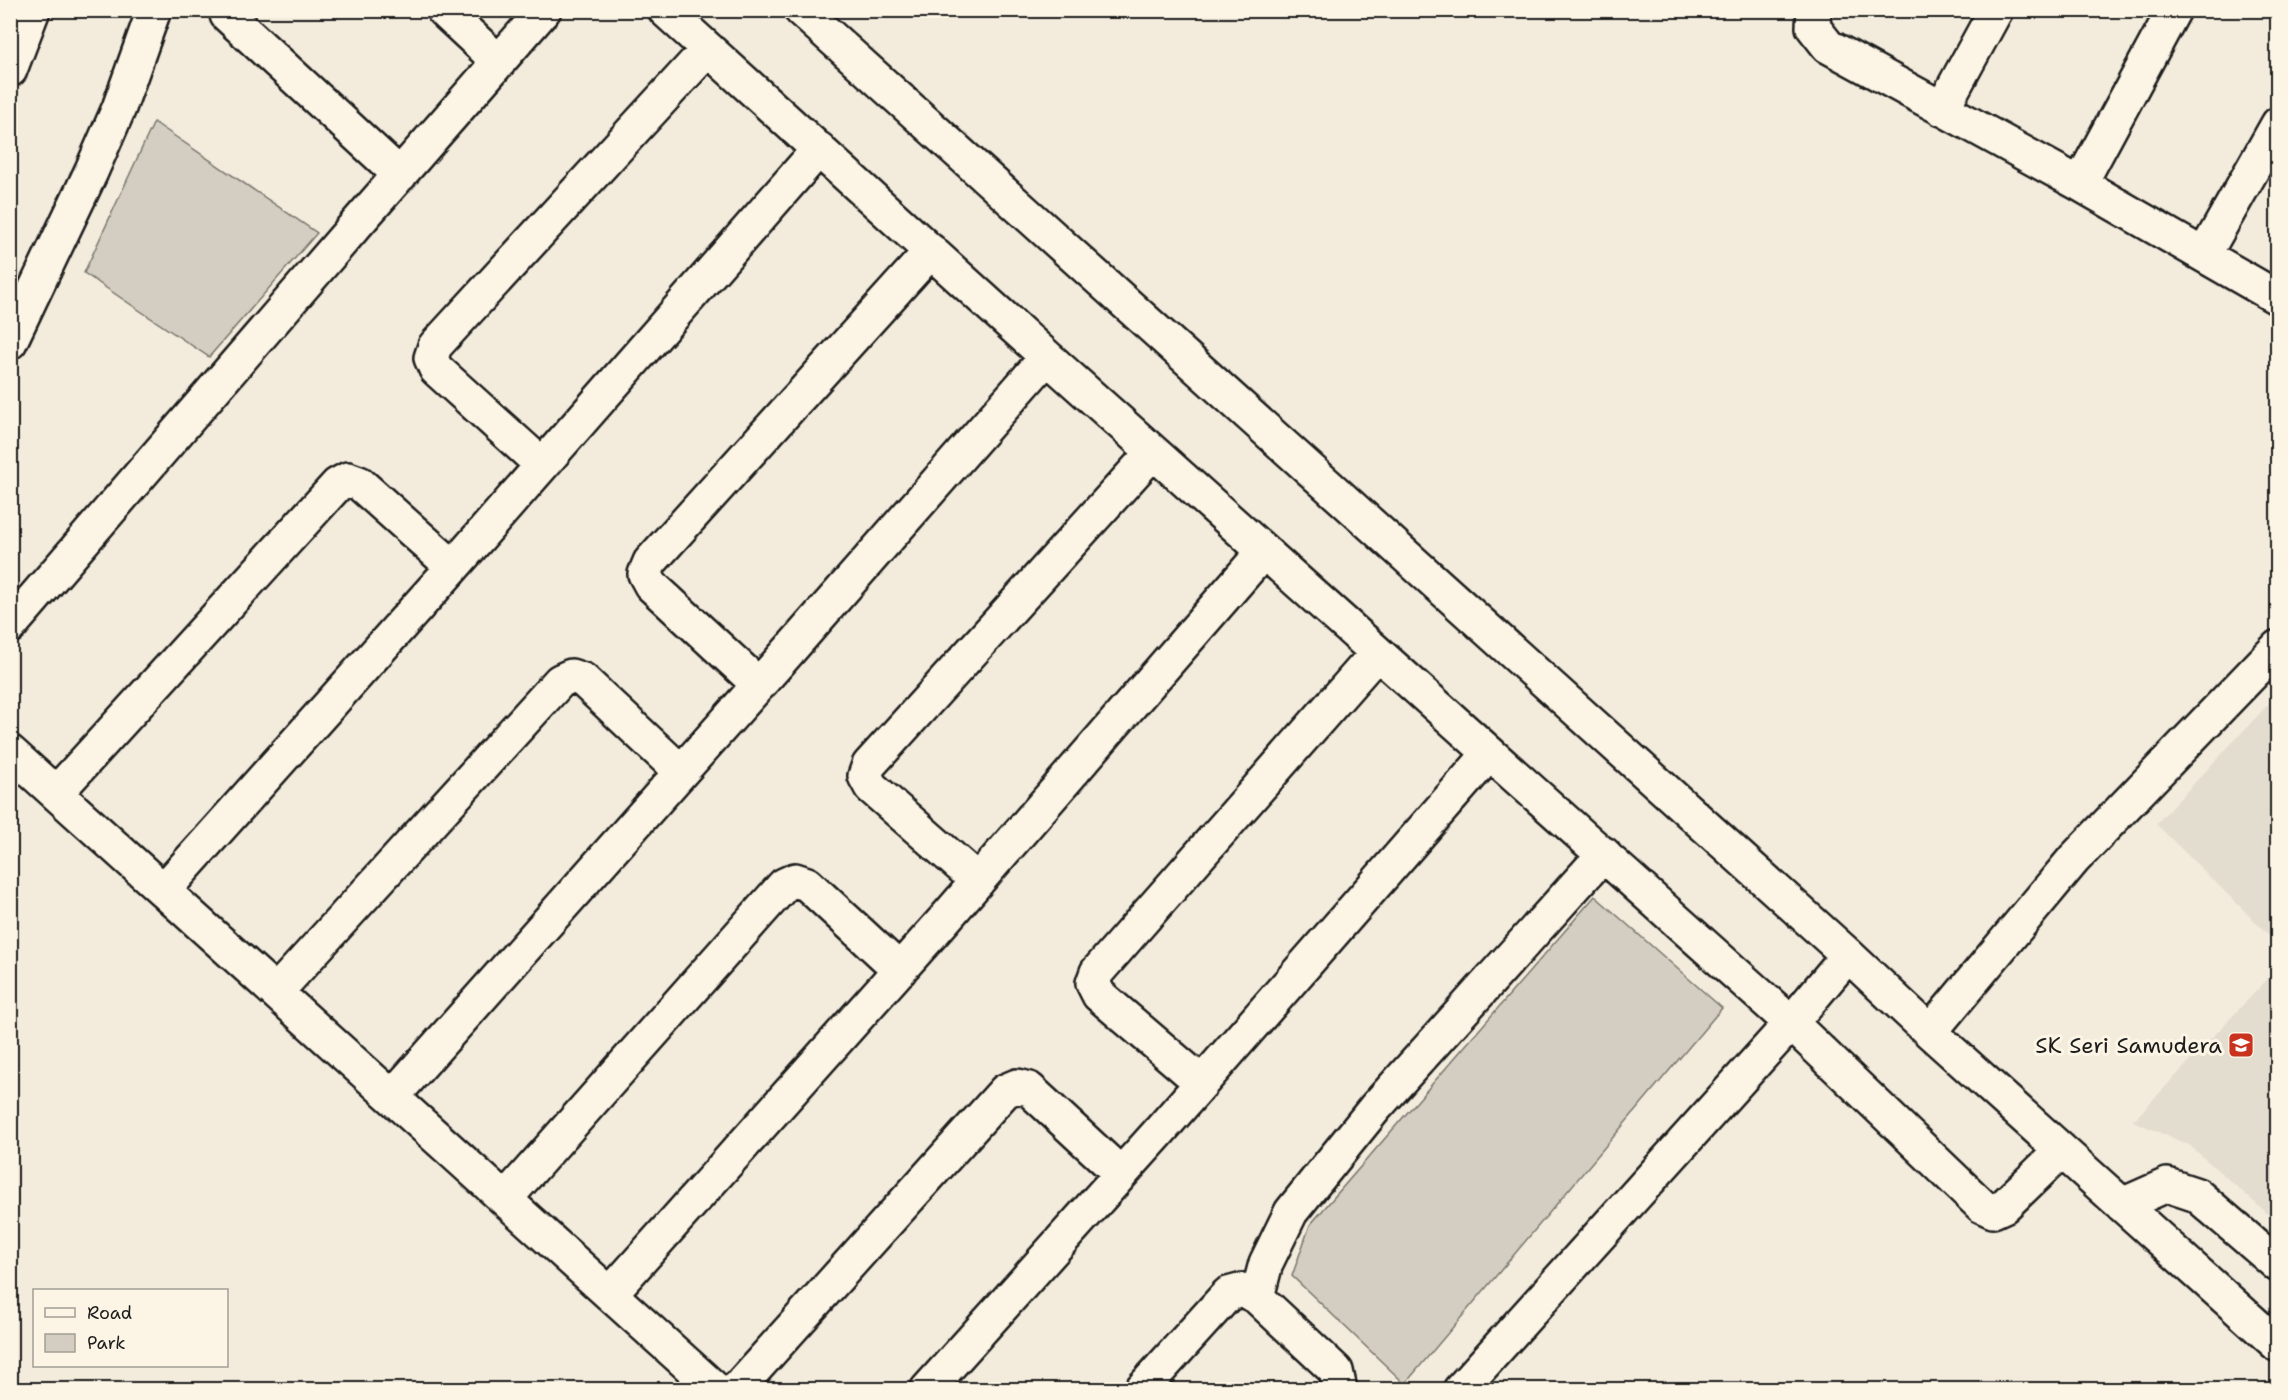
<svg xmlns="http://www.w3.org/2000/svg" width="2288" height="1400" font-family="'Shantell Sans',sans-serif">
<rect width="100%" height="100%" fill="#f3ecdd"/>
<filter id="ink" filterUnits="userSpaceOnUse"><feTurbulence type="fractalNoise" baseFrequency=".0167" numOctaves="2"/><feDisplacementMap in="SourceGraphic" scale="12" xChannelSelector="R" yChannelSelector="G"/><feConvolveMatrix kernelMatrix="1 2 1 2 8 2 1 2 1" color-interpolation-filters="sRGB"/></filter>
<g filter="url(#ink)">
<path fill="#e3ddcf" d="M 2277,695 L 2277,943 L 2156,824 Z
M 2277,969 L 2277,1222 L 2189,1145 L 2133,1121 Z"/>
<path fill="#d3cec1" stroke="#78756e" stroke-width="1.5" d="M 154,122 L 317,233 L 209,357 L 84,273 Z
M 1595,896 L 1722,1008 L 1405,1384 L 1292,1276 L 1310,1225 Z"/>
<g fill="none" stroke-linecap="round" stroke-linejoin="round">
<defs>
<path id="minor" d="M 443,10 L 499,62
M 665,10 L 1047,357 L 1791,1023 L 1982,1206 L 1993,1211 L 2004,1206 L 2061,1151
M 801,10 L 1848,955
M 1814,10 L 1813,27 L 1828,46 L 2080,184 L 2278,298
M 227,15 L 400,175
M 10,70 L 33,10
M 1942,109 L 1996,10
M 2080,184 L 2174,10
M 2204,255 L 2278,124
M 10,342 L 91,172 L 119,108 L 154,10
M 541,464 L 436,369 L 431,358 L 435,346 L 708,49
M 10,626 L 353,228 L 544,10
M 759,685 L 651,585 L 645,574 L 650,562 L 931,251
M 10,752 L 716,1390
M 56,793 L 337,485 L 348,479 L 359,483 L 453,567
M 978,881 L 871,787 L 865,776 L 869,765 L 1153,452
M 164,890 L 453,567 L 819,149
M 276,992 L 560,681 L 571,676 L 583,680 L 681,772
M 1930,1032 L 2074,859 L 2278,647
M 1202,1083 L 1099,995 L 1093,983 L 1097,972 L 1377,653
M 392,1097 L 780,661 L 1047,357
M 505,1199 L 784,885 L 795,880 L 807,884 L 900,970
M 2122,1205 L 2167,1185 L 2197,1195 L 2278,1265
M 610,1294 L 944,920 L 1264,551
M 1257,1297 L 1266,1263 L 1291,1212 L 1375,1108 L 1604,854
M 736,1390 L 1005,1091 L 1017,1086 L 1029,1089 L 1121,1174
M 927,1390 L 1158,1133 L 1489,754
M 1141,1390 L 1228,1294 L 1243,1290 L 1257,1297 L 1336,1371 L 1340,1390
M 1460,1390 L 1791,1023 L 1848,955 L 1930,1032 L 2278,1345"/>
</defs>
<use href="#minor" stroke="#1c1c1c" stroke-width="38"/>
<use href="#minor" stroke="#fcf5e5" stroke-width="33"/>
</g>
</g>
<defs>
<symbol id="school-square" viewBox="-11 -11 22 22"><rect x="-9" y="-9" width="18" height="18" rx="4" fill="#c8321e" stroke="#fcf5e5"/><path d="M0-5L7-2L0 1L-7-2ZM-4 1L0 2.5L4 1V4Q0 6-4 4Z" fill="#fff"/></symbol>
</defs>
<g fill-rule="evenodd">
<use href="#school-square" x="2226" y="1030" width="30" height="30"/>
</g>
<g text-anchor="middle" stroke-width="6" stroke-linejoin="round" paint-order="stroke">
<g font-size="22" fill="#1c1c1c" stroke="#fcf5e5" text-anchor="end">
<text x="2222" y="1053">SK Seri Samudera</text>
</g>
</g>
<rect width="2288" height="1400" fill="none" stroke="#fcf5e5" stroke-width="36"/>
<rect x="18" y="18" width="2252" height="1364" fill="none" stroke="#1c1c1c" stroke-width="2" filter="url(#ink)"/>
<rect x="33" y="1289" width="195" height="78" fill="#fcf5e5" stroke="#a29e95" stroke-width="1.5"/>
<rect x="45" y="1308" width="30" height="9" fill="#fcf5e5" stroke="#a29e95" stroke-width="1.5"/>
<text x="87" y="1319" font-size="18" fill="#1c1c1c">Road</text>
<rect x="45" y="1334" width="30" height="18" fill="#d3cec1" stroke="#a29e95" stroke-width="1.5"/>
<text x="87" y="1349" font-size="18" fill="#1c1c1c">Park</text>
</svg>
